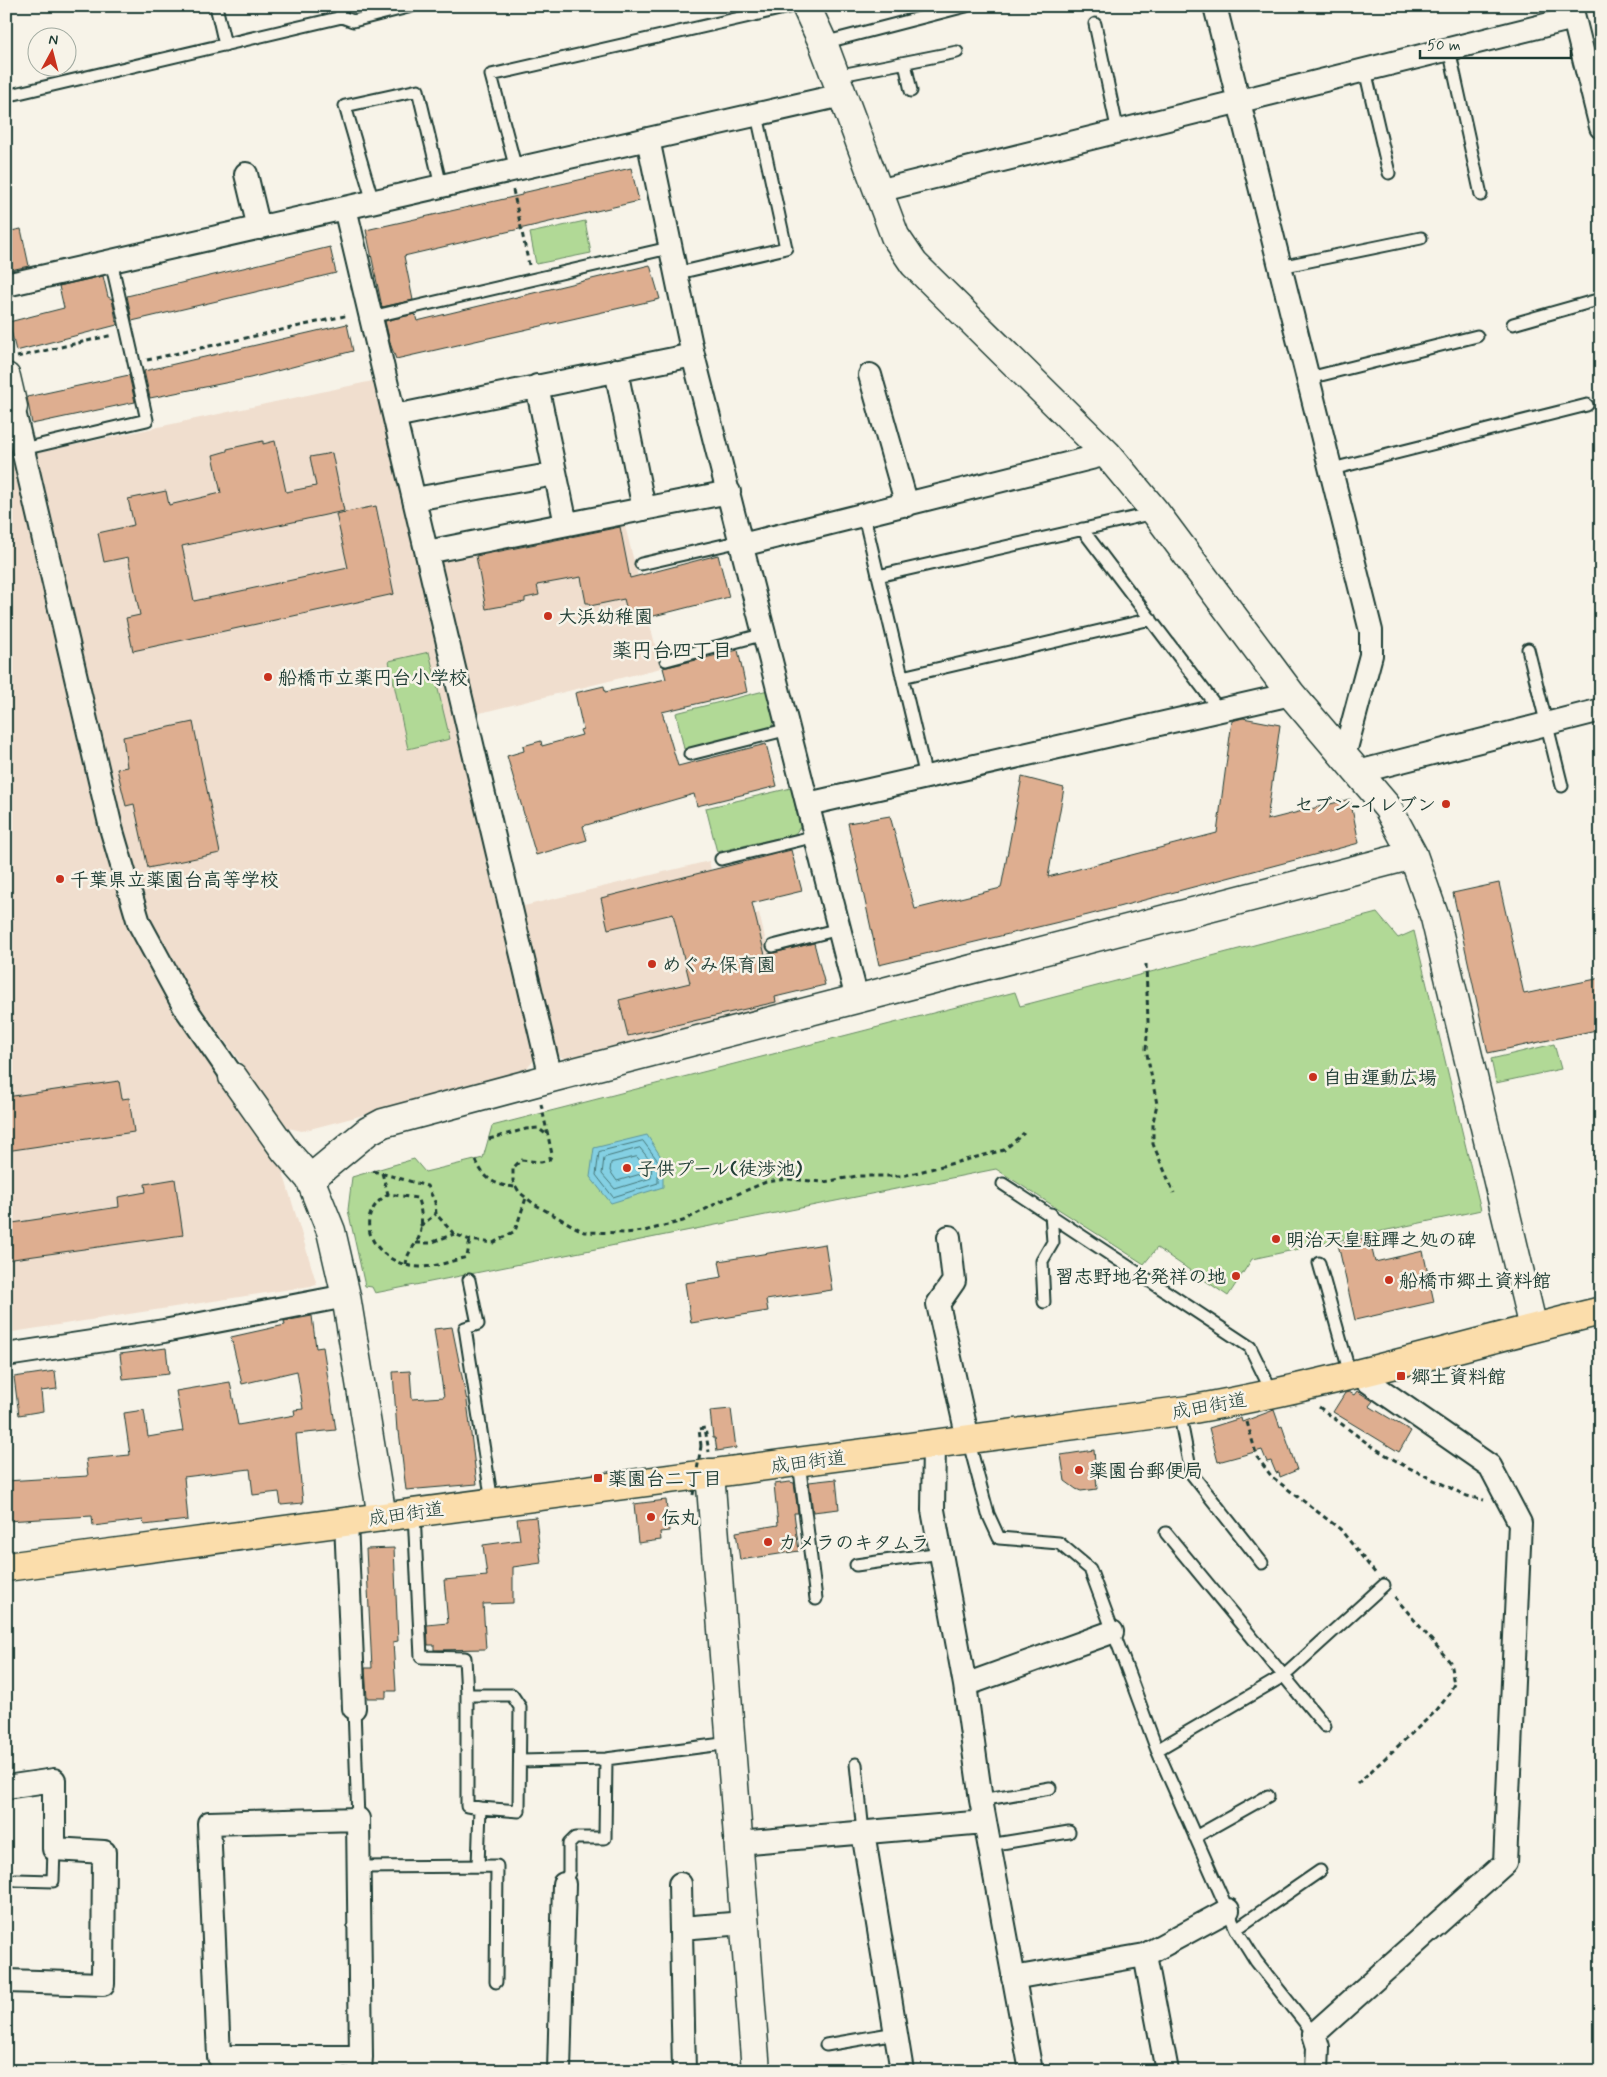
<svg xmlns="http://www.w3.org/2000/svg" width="1607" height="2077" font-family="Mynerve,'Klee One',sans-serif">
<rect width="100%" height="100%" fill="#f7f3e8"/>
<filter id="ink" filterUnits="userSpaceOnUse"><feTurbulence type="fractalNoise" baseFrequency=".02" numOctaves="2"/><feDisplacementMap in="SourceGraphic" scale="10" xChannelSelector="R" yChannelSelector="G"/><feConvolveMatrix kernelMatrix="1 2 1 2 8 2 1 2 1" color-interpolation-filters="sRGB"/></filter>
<g filter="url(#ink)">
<path fill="#f0dece" d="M 377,380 L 536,1058 L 522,1074 L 302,1131 L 288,1128 L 194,998 L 151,918 L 122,823 L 37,453 Z
M 6,431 L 99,832 L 134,939 L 175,1014 L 279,1159 L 317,1285 L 6,1333 Z
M 624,522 L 661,668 L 472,715 L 439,558 Z
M 709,861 L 723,923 L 759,913 L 781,1005 L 569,1061 L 554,1053 L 520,907 Z"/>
<path fill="#b1d996" stroke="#688b65" d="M 585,221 L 591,253 L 536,264 L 530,233 Z
M 429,652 L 450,739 L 408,749 L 389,661 Z
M 768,690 L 775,720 L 770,730 L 684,749 L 676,713 Z
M 791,788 L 800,827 L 795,834 L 717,852 L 706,808 Z
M 1377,913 L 1398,938 L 1414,931 L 1481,1210 L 1252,1259 L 1228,1296 L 1157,1248 L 1144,1264 L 996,1169 L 375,1293 L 372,1287 L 365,1286 L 348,1210 L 352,1177 L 414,1159 L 425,1172 L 483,1158 L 492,1126 L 1015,992 L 1020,1006 Z
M 1554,1044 L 1561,1069 L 1496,1083 L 1491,1059 Z"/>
<path fill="#84d0e3" stroke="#5c959d" d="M 647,1135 L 663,1160 L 663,1187 L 611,1203 L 590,1177 L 594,1148 Z"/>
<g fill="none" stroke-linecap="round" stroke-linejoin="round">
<path stroke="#47787a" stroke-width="1" d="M 643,1141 L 658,1161 L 658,1183 L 613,1197 L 596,1175 L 599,1152 Z
M 640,1148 L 652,1163 L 651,1178 L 615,1189 L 602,1174 L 604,1158 Z
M 637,1157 L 644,1165 L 644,1173 L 617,1181 L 610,1171 L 611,1163 Z"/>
</g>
<path fill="#deae90" stroke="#1f3d34" d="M 631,168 L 639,201 L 404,256 L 413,300 L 382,307 L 366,230 L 522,195 L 522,193 Z
M 21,229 L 29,266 L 6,271 L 6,232 Z
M 330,247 L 336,273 L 132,321 L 127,296 Z
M 650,265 L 660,299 L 396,359 L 391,346 L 385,321 L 415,314 L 417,321 Z
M 103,276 L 108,297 L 112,299 L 117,325 L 16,351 L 9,322 L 64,308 L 59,286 Z
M 347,324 L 353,351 L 250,378 L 150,398 L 144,371 Z
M 129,375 L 135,402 L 32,424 L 27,397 Z
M 263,441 L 263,444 L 275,441 L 286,492 L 316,486 L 310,457 L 332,453 L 344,511 L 182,546 L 194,601 L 348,568 L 336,514 L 376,506 L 394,594 L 133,651 L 126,618 L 140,615 L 128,557 L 104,562 L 98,533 L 134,525 L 128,499 L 166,491 L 169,505 L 221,493 L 213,455 L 227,451 L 227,449 Z
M 620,527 L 630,578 L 718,555 L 729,597 L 630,622 L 624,599 L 590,606 L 589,603 L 586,603 L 581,577 L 537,585 L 539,595 L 525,598 L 525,602 L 486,609 L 476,556 Z
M 738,650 L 747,692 L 662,712 L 678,766 L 766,744 L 777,786 L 697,806 L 694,794 L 583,826 L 587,840 L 536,855 L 507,756 L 524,751 L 523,746 L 541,741 L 542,746 L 582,735 L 580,730 L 583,729 L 575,693 L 604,686 L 605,692 L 666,679 L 663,668 Z
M 1243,718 L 1280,725 L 1267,820 L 1350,799 L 1359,843 L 1088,915 L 879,965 L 848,823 L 890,816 L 915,909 L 1001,888 L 1022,777 L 1064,788 L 1048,877 L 1217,833 L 1232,721 Z
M 193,722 L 220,853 L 148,868 L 134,804 L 126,806 L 117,769 L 127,767 L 123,737 Z
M 791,850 L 802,891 L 752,903 L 765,955 L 814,943 L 825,985 L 775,997 L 776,1002 L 628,1036 L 619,1000 L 690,983 L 673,914 L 608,929 L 601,898 Z
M 1499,883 L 1524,994 L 1601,978 L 1601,1029 L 1488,1053 L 1453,893 Z
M 119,1081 L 122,1099 L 129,1098 L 134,1132 L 6,1151 L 6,1097 Z
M 175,1179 L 183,1235 L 6,1260 L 6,1224 L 119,1207 L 118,1197 L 146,1192 L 145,1184 Z
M 1369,1237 L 1375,1262 L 1423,1251 L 1434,1302 L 1355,1320 L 1338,1244 Z
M 825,1244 L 832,1290 L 766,1300 L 768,1311 L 691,1323 L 685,1283 L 722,1277 L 719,1261 Z
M 312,1316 L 316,1348 L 323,1347 L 336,1430 L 296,1434 L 303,1503 L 281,1505 L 279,1492 L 253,1495 L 250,1469 L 184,1477 L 188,1520 L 144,1525 L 143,1520 L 93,1526 L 92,1516 L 6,1521 L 6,1481 L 88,1476 L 86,1459 L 130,1455 L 124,1413 L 144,1410 L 148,1437 L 183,1431 L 176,1391 L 230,1382 L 238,1425 L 295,1415 L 294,1410 L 303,1409 L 297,1371 L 242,1384 L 231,1337 L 285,1325 L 284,1321 Z
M 452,1327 L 467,1401 L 477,1484 L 406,1490 L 399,1431 L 397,1431 L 393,1372 L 410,1371 L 412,1399 L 444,1397 L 434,1329 Z
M 166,1348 L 169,1374 L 123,1379 L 120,1354 Z
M 55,1371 L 57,1389 L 41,1391 L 43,1411 L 19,1415 L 14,1377 Z
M 1357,1391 L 1373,1401 L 1369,1406 L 1411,1431 L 1399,1452 L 1333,1412 L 1345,1393 L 1349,1392 L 1354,1395 Z
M 731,1409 L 736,1448 L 717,1451 L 715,1438 L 713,1438 L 710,1411 Z
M 1274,1410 L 1280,1427 L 1282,1426 L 1297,1470 L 1280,1477 L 1279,1472 L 1276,1473 L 1271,1461 L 1267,1462 L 1262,1450 L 1218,1462 L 1209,1428 L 1241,1418 L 1242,1422 Z
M 1094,1450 L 1097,1489 L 1081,1491 L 1076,1489 L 1065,1481 L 1061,1455 Z
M 836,1479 L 839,1509 L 813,1512 L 809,1482 Z
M 790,1482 L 794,1483 L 798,1513 L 794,1513 L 799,1551 L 740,1560 L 736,1532 L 778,1525 L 774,1484 Z
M 666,1500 L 669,1531 L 660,1532 L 661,1540 L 638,1543 L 634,1504 Z
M 536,1517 L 541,1563 L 513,1567 L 513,1603 L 483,1604 L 486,1649 L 434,1650 L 434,1645 L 428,1645 L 427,1625 L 448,1623 L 444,1580 L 487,1576 L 483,1545 L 520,1540 L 517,1519 Z
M 394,1548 L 398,1641 L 393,1642 L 396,1691 L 386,1691 L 386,1698 L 367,1698 L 365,1668 L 372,1668 L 366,1549 Z"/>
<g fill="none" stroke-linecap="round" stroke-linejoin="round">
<defs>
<path id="lane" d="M 216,6 L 225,45
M 340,6 L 342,17 L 353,21 L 412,6
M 1095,24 L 1118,132
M 823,43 L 966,6
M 1449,49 L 1481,195
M 905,63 L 911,91
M 1365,70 L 1389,173
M 836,76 L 957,52
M 6,96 L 342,17
M 516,169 L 491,75 L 793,6
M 373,202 L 345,106 L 418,90 L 441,186
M 1280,267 L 1421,238
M 674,274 L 786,248 L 757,115
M 371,317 L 669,248
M 1513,324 L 1601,299
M 1309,378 L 1477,336
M 23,449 L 147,420 L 111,261
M 1332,469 L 1587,405
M 864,516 L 926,777
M 1082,529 L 1220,711
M 641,564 L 741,541
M 878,576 L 1154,513
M 1528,649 L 1562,786
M 666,660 L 765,634
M 902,677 L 1151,619
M 690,754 L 789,729
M 721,859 L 816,836
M 773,946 L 839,929
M 1003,1184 L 1250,1347 L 1272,1392
M 1319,1263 L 1350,1374
M 469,1280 L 478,1324 L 465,1328 L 492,1502
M 1044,1302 L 1042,1261 L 1053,1242 L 1051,1214
M 1179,1411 L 1191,1473 L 1262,1563
M 968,1439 L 988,1514 L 999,1538 L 1059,1543 L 1090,1569 L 1157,1750 L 1236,1929 L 1256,1961 L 1314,2034
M 799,1462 L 816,1599
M 414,1513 L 421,1657 L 465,1658 L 467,1695 L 467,1806 L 480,1808 L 478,1866
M 1166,1533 L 1325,1726
M 856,1565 L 941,1553
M 467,1695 L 512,1695 L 520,1707 L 519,1811 L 480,1808
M 354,1708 L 358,1819
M 1157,1750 L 1285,1675 L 1384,1585
M 520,1761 L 606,1759 L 730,1743
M 856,1764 L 863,1832
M 981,1800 L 1050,1788
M 1195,1837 L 1268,1796
M 989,1845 L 1069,1832
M 359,1867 L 497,1866 L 496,1982
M 16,1880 L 53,1881 L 54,1849
M 564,1884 L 569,1873 L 569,1844 L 575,1838 L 605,1838 L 606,1759
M 1236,1929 L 1320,1871
M 826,2045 L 896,2033"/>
<path id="street" d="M 1215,6 L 1371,631 L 1371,655 L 1344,756
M 1571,6 L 1601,127
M 648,139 L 693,355 L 857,999
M 246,174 L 259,228
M 878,191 L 1574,18
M 345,208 L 551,1078
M 6,285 L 842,95
M 616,370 L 644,509
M 870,375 L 907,505
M 537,386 L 566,524
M 13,407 L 111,828 L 139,923 L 184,1006 L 233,1077
M 395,416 L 693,355
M 415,499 L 555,474
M 742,545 L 1107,454
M 427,552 L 729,492
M 1358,772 L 1601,710
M 808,804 L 1291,694
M 949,1237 L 954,1281 L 938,1304 L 968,1439
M 6,1355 L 164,1331 L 346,1296
M 934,1444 L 933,1510 L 965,1685 L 981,1800 L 1031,2071
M 346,1522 L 354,1708
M 965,1685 L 1112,1632
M 6,1787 L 54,1780 L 54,1849 L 104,1852 L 103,1984 L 6,1981
M 863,1832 L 902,2071
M 738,1843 L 985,1822
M 680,1884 L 684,2071
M 681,1928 L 744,1923
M 1145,1955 L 1167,2071
M 1013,1978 L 1145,1955 L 1228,1910
M 360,2071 L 361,2057 L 358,1819 L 209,1823 L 219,2057 L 361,2057
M 559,2071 L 564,1884
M 1317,2071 L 1318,2047 L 1314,2034 L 1505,1863 L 1520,1523 L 1490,1466 L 1356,1373"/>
<path id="secondary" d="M 806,6 L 823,43 L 895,236 L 914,264 L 1107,454 L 1156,513 L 1291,694 L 1388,808 L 1413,855 L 1435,918 L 1533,1328
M 6,377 L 13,407
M 233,1077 L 284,1149 L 310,1179 L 331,1231 L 346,1296 L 382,1517
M 310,1179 L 368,1131 L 383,1123 L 551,1078 L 1413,855
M 710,1473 L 756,2071"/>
<path id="highway" d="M 6,1567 L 1188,1410 C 1327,1386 1464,1345 1601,1311"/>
</defs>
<use href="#lane" stroke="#1f3d34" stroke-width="15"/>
<use href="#street" stroke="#1f3d34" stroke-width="26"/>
<use href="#secondary" stroke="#1f3d34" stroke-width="31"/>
<use href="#highway" stroke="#1f3d34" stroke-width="31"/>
<path stroke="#1f3d34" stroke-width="3" stroke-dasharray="5 4" stroke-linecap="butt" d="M 513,190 L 529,265
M 17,357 L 113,335
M 147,360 L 349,315
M 1146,964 L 1148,1022 L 1146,1049 L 1157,1104 L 1153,1122 L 1153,1144 L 1174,1193
M 541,1104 L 552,1154 L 549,1160 L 541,1162 L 521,1160 L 513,1168 L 513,1181 L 519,1192 L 534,1204 L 584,1232 L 625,1233 L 644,1231 L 683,1221 L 721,1201 L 766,1182 L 787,1179 L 824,1182 L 857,1176 L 903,1176 L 1004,1150 L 1024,1133
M 489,1139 L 526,1129 L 538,1128 L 547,1135
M 476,1160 C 483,1179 496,1186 516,1187
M 373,1171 L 427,1186 L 435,1202 L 436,1214 L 454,1234 L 470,1240 L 493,1243 L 515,1231 L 526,1198
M 382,1173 L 388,1194
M 420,1226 L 436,1214
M 416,1243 L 430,1243 L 454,1234
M 406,1265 C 407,1253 411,1251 417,1241 C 424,1231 422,1208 417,1198 L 388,1194 C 352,1217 371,1255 406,1265 C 425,1271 448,1262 467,1257 L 470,1240
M 1319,1407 L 1371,1446 L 1403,1465 L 1467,1496 L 1484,1500
M 1247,1422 L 1257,1457 L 1272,1477 L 1340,1529 L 1376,1574
M 701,1446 L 699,1429 L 705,1428 L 709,1452
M 1357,1784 L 1436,1711 L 1447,1697 L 1454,1684 L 1450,1662 L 1394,1596"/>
<use href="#lane" stroke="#f7f3e8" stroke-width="11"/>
<use href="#street" stroke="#f7f3e8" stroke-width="22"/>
<use href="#secondary" stroke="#f7f3e8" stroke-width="28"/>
<use href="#highway" stroke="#fbddab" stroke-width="28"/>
<path stroke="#1f3d34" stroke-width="3" stroke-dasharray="5 4" stroke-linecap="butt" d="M 693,1495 L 701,1446"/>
</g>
</g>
<g fill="#c8321e" stroke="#f7f3e8" stroke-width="2">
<circle cx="548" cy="616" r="5"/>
<circle cx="268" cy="677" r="5"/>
<circle cx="1446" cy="804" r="5"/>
<circle cx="60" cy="879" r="5"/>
<circle cx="652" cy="964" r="5"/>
<circle cx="1313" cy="1077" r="5"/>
<circle cx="627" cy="1168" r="5"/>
<circle cx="1276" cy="1239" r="5"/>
<circle cx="1236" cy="1276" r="5"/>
<circle cx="1389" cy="1280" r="5"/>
<rect x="1396" y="1371" width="10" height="10" rx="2.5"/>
<circle cx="1079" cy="1470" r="5"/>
<rect x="593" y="1473" width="10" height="10" rx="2.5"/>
<circle cx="651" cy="1517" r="5"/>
<circle cx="768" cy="1542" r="5"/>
</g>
<g text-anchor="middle" stroke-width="5" stroke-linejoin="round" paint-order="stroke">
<g font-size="19" font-weight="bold" fill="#1f3d34" stroke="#f7f3e8" text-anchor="start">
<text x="558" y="623">大浜幼稚園</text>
<text x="278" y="684">船橋市立薬円台小学校</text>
<text x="1436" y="811" text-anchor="end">セブン-イレブン</text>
<text x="70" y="886">千葉県立薬園台高等学校</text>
<text x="662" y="971">めぐみ保育園</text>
<text x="1323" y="1084">自由運動広場</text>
<text x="637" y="1175">子供プール(徒渉池)</text>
<text x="1286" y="1246">明治天皇駐蹕之処の碑</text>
<text x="1226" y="1283" text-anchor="end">習志野地名発祥の地</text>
<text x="1399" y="1287">船橋市郷土資料館</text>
<text x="1411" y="1383">郷土資料館</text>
<text x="1089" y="1477">薬園台郵便局</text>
<text x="608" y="1485">薬園台二丁目</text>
<text x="661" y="1524">伝丸</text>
<text x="778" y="1549">カメラのキタムラ</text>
</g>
<g font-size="19" fill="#1f3d34" stroke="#f7f3e8">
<text transform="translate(1209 1405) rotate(-10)" y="7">成田街道</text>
<text transform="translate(808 1461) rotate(-7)" y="7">成田街道</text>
<text transform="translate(406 1513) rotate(-8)" y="7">成田街道</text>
</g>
<g font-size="20" font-weight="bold" fill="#1f3d34" stroke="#f7f3e8">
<text x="672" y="657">薬円台四丁目</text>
</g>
</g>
<rect width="1607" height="2077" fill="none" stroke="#f7f3e8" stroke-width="25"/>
<rect x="12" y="12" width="1582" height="2052" fill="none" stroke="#1f3d34" stroke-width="2" filter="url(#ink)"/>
<g transform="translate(52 52) rotate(7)"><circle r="24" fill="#f7f3e8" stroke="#a1aaa0"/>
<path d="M0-4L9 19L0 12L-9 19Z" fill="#c8321e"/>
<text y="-8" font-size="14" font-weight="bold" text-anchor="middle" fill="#1f3d34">N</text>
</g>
<path d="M1420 50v8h151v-8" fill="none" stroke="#1f3d34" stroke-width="2.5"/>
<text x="1427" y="50" font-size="15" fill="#1f3d34" stroke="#f7f3e8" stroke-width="4" paint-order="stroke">50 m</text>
</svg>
